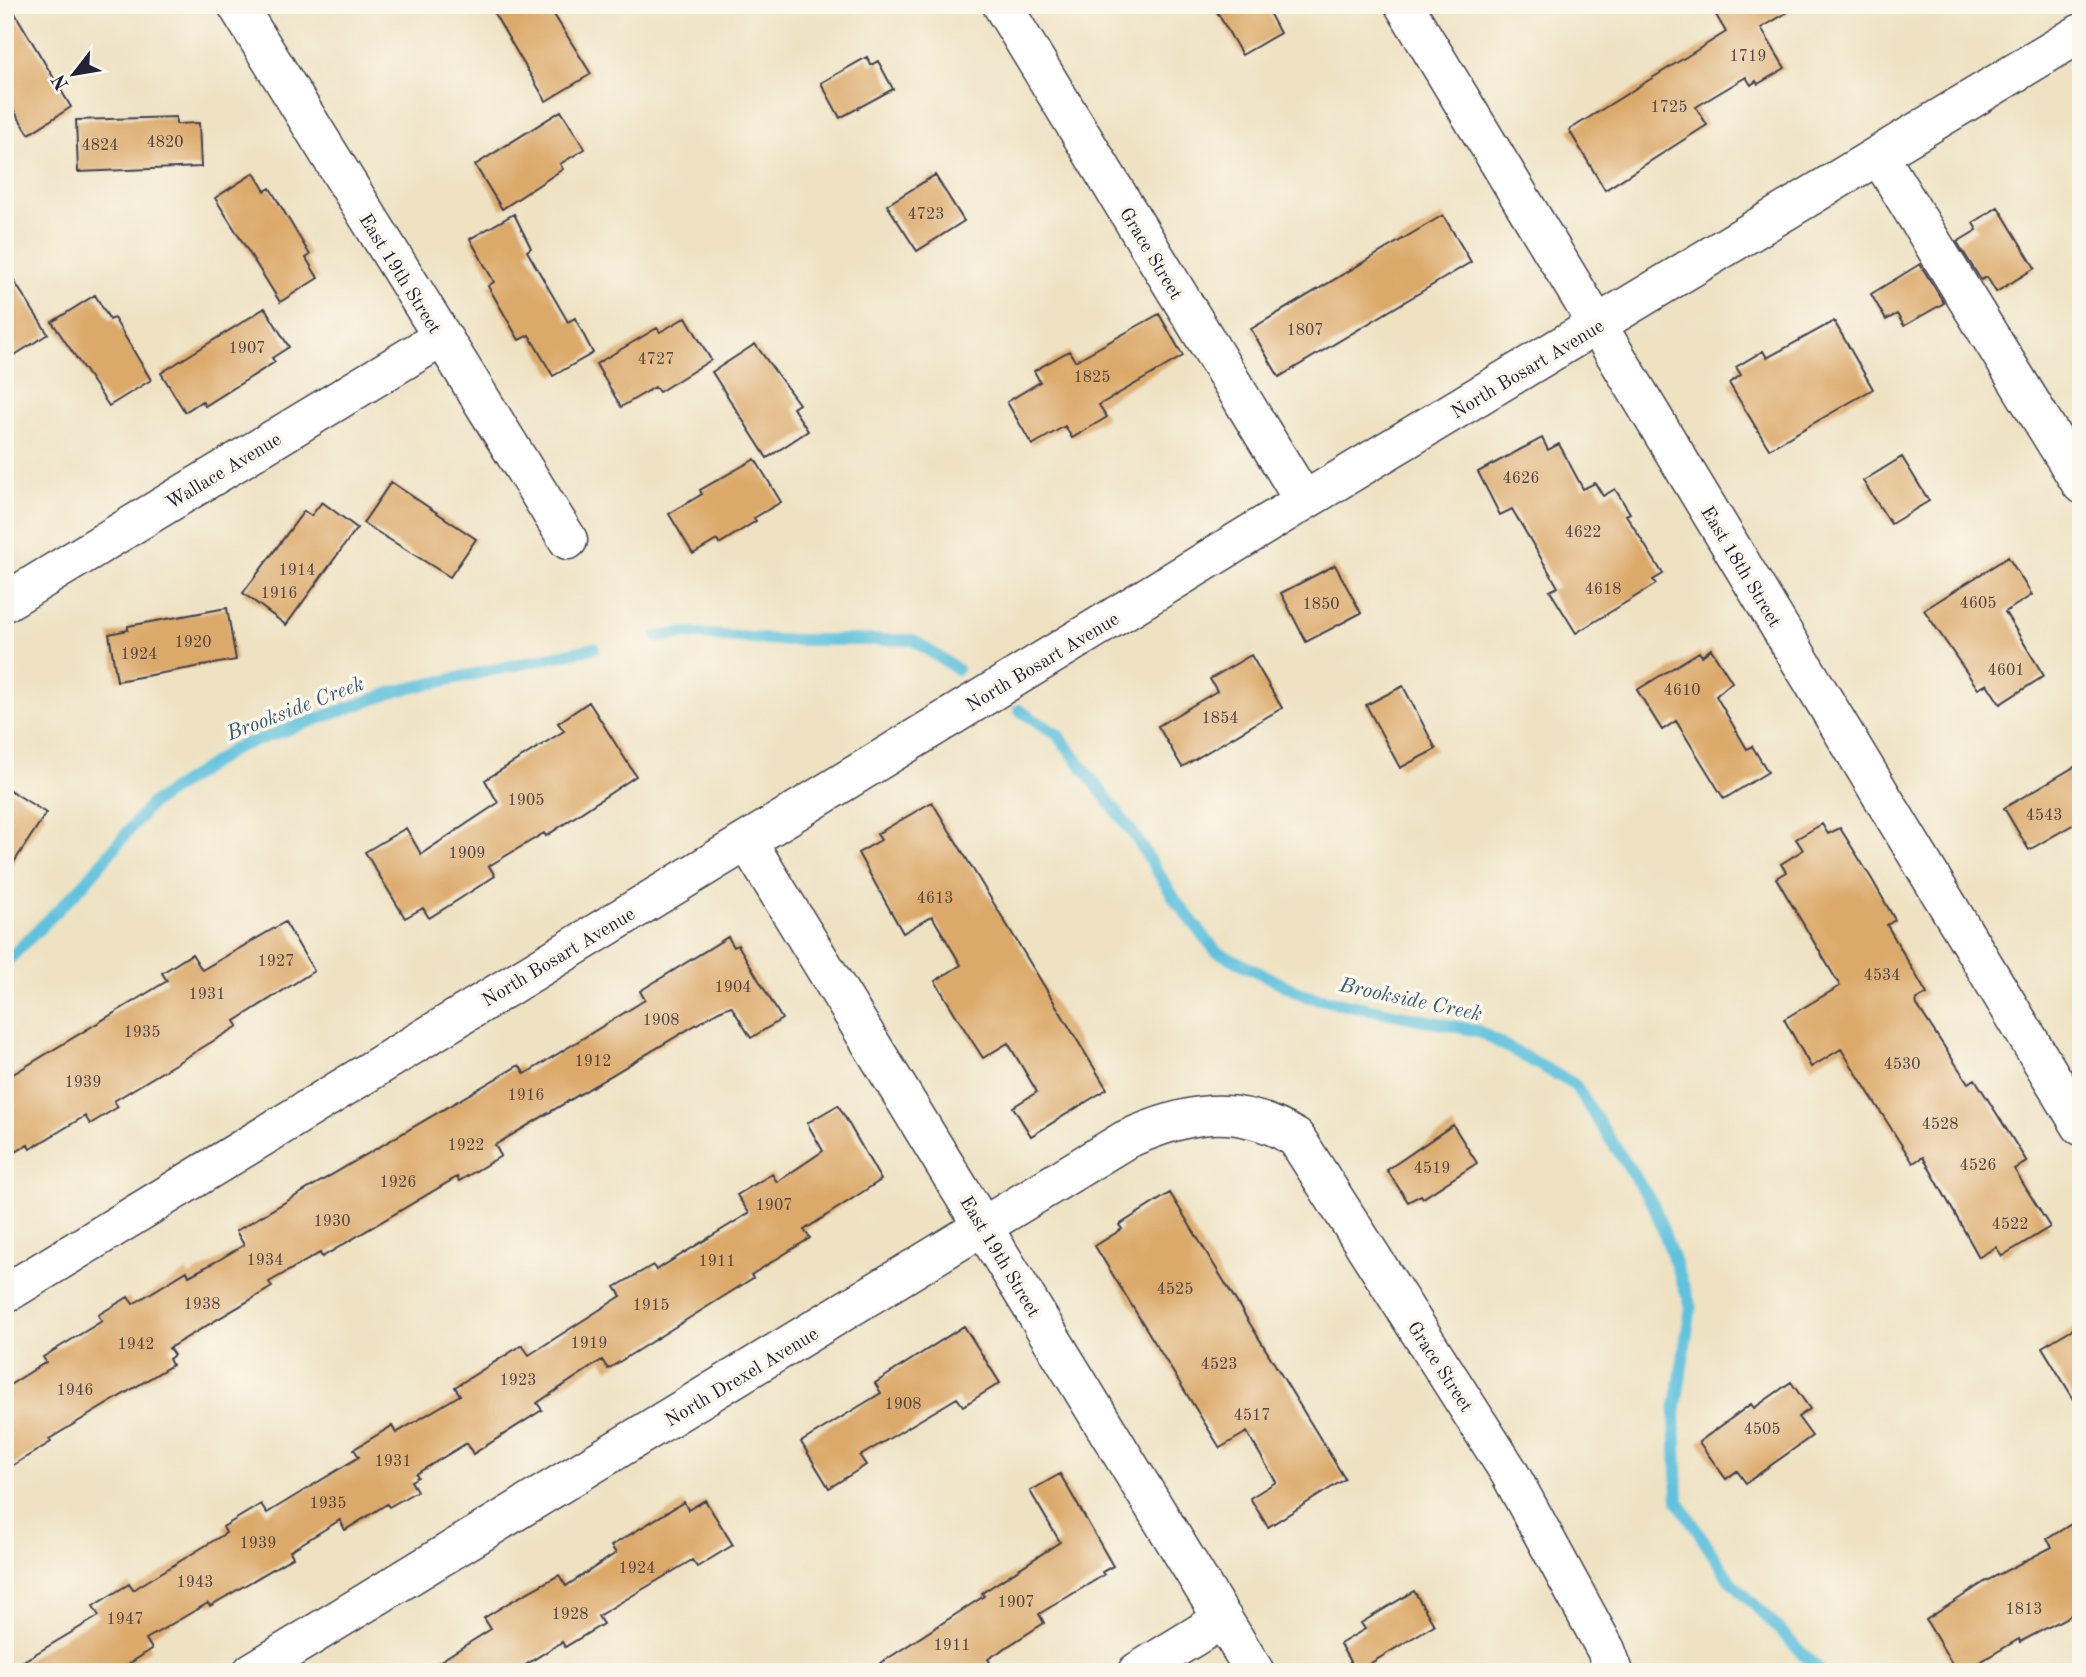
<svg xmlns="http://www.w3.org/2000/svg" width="2086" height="1677" font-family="'Old Standard TT',serif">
<rect width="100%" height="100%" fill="#fbf7ec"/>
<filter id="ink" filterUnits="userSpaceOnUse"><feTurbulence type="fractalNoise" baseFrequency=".0143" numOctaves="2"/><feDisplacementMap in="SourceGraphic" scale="14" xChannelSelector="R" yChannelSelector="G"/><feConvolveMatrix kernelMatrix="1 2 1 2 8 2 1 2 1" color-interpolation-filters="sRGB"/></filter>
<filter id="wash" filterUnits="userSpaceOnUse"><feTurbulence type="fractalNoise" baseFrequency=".00686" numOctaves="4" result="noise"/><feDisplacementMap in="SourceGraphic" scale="28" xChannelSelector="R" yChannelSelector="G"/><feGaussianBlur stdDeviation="1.57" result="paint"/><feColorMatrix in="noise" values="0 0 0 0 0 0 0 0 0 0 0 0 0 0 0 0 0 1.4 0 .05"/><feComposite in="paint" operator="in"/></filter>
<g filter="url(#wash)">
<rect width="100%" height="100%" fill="#eee2c3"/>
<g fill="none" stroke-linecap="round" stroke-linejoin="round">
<path stroke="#5fc1dd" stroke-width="12" d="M 658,637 L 683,633 L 779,640 L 913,640 L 957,669
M 1019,710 L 1058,735 L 1133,833 L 1176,901 L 1216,951 L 1306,996 L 1478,1031 L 1574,1084 L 1654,1206 L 1691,1306 L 1675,1413 L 1678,1501 L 1729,1579 L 1821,1672
M 5,963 L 83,885 L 151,804 L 237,747 L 397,691 L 594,648"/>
</g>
<g id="blocks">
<path fill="#dba969" d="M 5,5 L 10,5 L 71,107 L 29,134 L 5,97 Z
M 511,5 L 548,5 L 591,74 L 546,101 L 495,15 Z
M 1213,5 L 1265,5 L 1280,33 L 1242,55 Z
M 1710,5 L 1800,5 L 1761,28 L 1785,68 L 1758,84 L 1756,81 L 1751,85 L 1746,77 L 1696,107 L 1707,125 L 1605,190 L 1569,130 L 1726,32 Z
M 867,57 L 871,65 L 878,61 L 893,89 L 840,118 L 821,83 Z
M 561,111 L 585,149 L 560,164 L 563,169 L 502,209 L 475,165 Z
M 176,117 L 176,124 L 199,123 L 201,167 L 78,172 L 76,120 Z
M 254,173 L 265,191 L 270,188 L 310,255 L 306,258 L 318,278 L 280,302 L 215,198 Z
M 935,175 L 964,221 L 917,251 L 887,205 Z
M 1998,207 L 2035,268 L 1996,292 L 1987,277 L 1981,280 L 1957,242 L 1977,230 L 1973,223 Z
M 514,214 L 531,248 L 527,251 L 568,322 L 575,318 L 593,353 L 553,376 L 529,335 L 519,340 L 488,286 L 494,282 L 470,239 Z
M 1443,215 L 1471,262 L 1279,377 L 1251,329 Z
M 1920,264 L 1944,303 L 1904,326 L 1897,314 L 1886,320 L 1871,294 Z
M 5,267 L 48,334 L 5,361 Z
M 95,295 L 110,320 L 114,318 L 151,380 L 109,406 L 52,322 Z
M 265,308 L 289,347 L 272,358 L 275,362 L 205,406 L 202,401 L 185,412 L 161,373 Z
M 1159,314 L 1183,356 L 1099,405 L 1107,417 L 1072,438 L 1065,426 L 1032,445 L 1007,402 L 1040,382 L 1034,371 L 1069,351 L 1075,361 Z
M 686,317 L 711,360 L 659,392 L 655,387 L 621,407 L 596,364 L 657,328 L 660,332 Z
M 1834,321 L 1873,389 L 1769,449 L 1729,383 L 1741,375 L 1736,367 L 1763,351 L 1767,358 Z
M 755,344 L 799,404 L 793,408 L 808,431 L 767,458 L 712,372 Z
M 1542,438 L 1548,450 L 1559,444 L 1583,489 L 1595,483 L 1603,496 L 1615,489 L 1630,513 L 1626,515 L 1663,574 L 1653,580 L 1656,584 L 1576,633 L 1550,591 L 1558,587 L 1512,509 L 1500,515 L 1478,472 Z
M 1902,457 L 1929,501 L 1891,524 L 1863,481 Z
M 755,459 L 781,502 L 754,518 L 756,521 L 719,544 L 717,540 L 693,554 L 669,514 L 702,494 L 700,490 Z
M 391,482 L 476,539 L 450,577 L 363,523 Z
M 322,502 L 357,528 L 286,625 L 243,593 L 304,511 L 311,516 Z
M 2008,557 L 2032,595 L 2005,612 L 2044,676 L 2000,704 L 1987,684 L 1978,689 L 1924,610 Z
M 1335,565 L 1361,613 L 1306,642 L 1281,593 Z
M 227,608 L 236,660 L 117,681 L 109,634 L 128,630 L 128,626 Z
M 1711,649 L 1732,682 L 1716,696 L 1747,749 L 1752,746 L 1768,772 L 1724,799 L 1676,721 L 1662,730 L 1637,690 L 1699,652 L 1702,656 Z
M 1251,655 L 1282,708 L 1182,767 L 1158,726 L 1217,691 L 1210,679 Z
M 1403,686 L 1436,749 L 1400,768 L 1366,705 Z
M 589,702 L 636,776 L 546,836 L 544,833 L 489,866 L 495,876 L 458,900 L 429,918 L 423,908 L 405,918 L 365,852 L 406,828 L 421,854 L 498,803 L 485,780 L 564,731 L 558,723 Z
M 2081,763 L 2081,820 L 2029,850 L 2004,808 Z
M 5,787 L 46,813 L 5,876 Z
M 932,802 L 1107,1089 L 1031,1136 L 1013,1107 L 1037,1092 L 1008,1043 L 983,1058 L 965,1030 L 935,981 L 961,965 L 932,916 L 903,933 L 858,853 L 881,840 L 877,834 Z
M 1822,824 L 1828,834 L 1840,828 L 1873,881 L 1895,920 L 1887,925 L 1927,994 L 1916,1000 L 1917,1005 L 1968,1083 L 1975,1079 L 2027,1162 L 2014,1169 L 2050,1227 L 2002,1256 L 1996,1247 L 1979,1257 L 1923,1157 L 1913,1163 L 1841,1049 L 1811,1067 L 1784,1019 L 1840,986 L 1776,878 L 1786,872 L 1781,864 L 1803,850 L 1796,839 Z
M 285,922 L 314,971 L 235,1021 L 238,1026 L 114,1101 L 118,1107 L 90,1124 L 85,1116 L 30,1149 L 28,1145 L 5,1158 L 5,1079 L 167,981 L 162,973 L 192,954 L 202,970 Z
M 728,937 L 734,947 L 738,945 L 782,1019 L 751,1038 L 731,1006 L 719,1011 L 495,1145 L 501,1156 L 459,1181 L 457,1177 L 322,1257 L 320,1253 L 269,1282 L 272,1287 L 169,1348 L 174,1355 L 169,1359 L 172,1365 L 49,1439 L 51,1442 L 5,1470 L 5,1388 L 46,1362 L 43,1357 L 102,1321 L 98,1315 L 128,1297 L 133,1304 L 187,1271 L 189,1276 L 217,1261 L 244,1245 L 236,1231 L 519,1065 L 525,1074 L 645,1000 L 640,991 Z
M 838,1105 L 881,1180 L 804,1230 L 810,1238 L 751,1275 L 753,1278 L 608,1369 L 602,1360 L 537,1403 L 542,1410 L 473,1454 L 467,1443 L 416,1474 L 418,1477 L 411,1481 L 417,1491 L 389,1507 L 387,1504 L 345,1530 L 340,1520 L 290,1551 L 293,1557 L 210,1606 L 208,1603 L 146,1639 L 152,1649 L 116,1672 L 5,1672 L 99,1616 L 93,1606 L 129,1584 L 133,1590 L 226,1533 L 223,1527 L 261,1504 L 267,1513 L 359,1457 L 354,1449 L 392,1426 L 396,1433 L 460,1395 L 455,1387 L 522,1345 L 529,1355 L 621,1296 L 615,1287 L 653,1265 L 656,1270 L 749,1213 L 737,1195 L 772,1174 L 777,1182 L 823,1151 L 807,1123 Z
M 1453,1125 L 1477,1163 L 1423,1198 L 1421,1195 L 1408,1202 L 1387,1170 Z
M 1170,1193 L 1345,1479 L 1268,1527 L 1250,1498 L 1276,1482 L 1247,1432 L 1220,1448 L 1095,1246 L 1122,1229 L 1119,1225 Z
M 2081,1324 L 2081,1411 L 2042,1347 Z
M 964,1326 L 1000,1383 L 963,1406 L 957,1398 L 860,1456 L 866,1465 L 829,1488 L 801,1442 L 881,1393 L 875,1383 Z
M 1791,1382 L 1810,1409 L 1798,1417 L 1812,1436 L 1746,1483 L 1737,1471 L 1726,1479 L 1699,1442 L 1751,1404 L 1754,1408 Z
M 1060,1474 L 1113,1566 L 1102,1572 L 1104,1575 L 1039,1614 L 1044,1623 L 988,1659 L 996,1672 L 867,1672 L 984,1596 L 982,1593 L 1060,1542 L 1030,1491 Z
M 705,1500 L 733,1545 L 697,1567 L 692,1560 L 598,1616 L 603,1624 L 565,1647 L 562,1642 L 514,1672 L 423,1672 L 491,1629 L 484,1618 L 510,1602 L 559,1575 L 566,1586 L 616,1553 L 611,1546 L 684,1502 L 688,1510 Z
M 2081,1518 L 2081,1610 L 2020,1642 L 2019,1639 L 1963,1672 L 1957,1672 L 1926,1620 L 1986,1581 L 2052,1547 L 2047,1539 Z
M 1414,1591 L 1434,1625 L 1356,1672 L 1340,1644 L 1365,1629 L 1361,1623 Z"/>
</g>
</g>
<g filter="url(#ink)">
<use href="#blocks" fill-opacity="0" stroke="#413f4f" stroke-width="2"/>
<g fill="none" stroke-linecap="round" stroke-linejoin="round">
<defs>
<path id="minor" d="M 237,5 L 568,540
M 1002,5 L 1304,501
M 1404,5 L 2081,1126
M 1879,156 L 2081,484
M 5,602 L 441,338
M 747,841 L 1255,1672
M 5,1294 L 1304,501 L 2081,33
M 252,1672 L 1125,1140 C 1185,1113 1236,1101 1296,1138 L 1509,1472 L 1606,1650 L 1614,1672
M 1137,1672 L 1223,1619"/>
</defs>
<use href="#minor" stroke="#413f4f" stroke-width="41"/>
<use href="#minor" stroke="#fff" stroke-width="38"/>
</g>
</g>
<g text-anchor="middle" stroke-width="7" stroke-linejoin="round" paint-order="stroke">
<g font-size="16" fill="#504446">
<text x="1748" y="61">1719</text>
<text x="1669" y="112">1725</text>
<text x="165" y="147">4820</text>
<text x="100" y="150">4824</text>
<text x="926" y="219">4723</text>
<text x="1305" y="335">1807</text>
<text x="247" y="353">1907</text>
<text x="656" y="364">4727</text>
<text x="1092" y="382">1825</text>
<text x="1521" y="483">4626</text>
<text x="1583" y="537">4622</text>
<text x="297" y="575">1914</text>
<text x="1603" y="594">4618</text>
<text x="279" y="598">1916</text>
<text x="1978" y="608">4605</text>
<text x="1321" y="609">1850</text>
<text x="193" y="647">1920</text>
<text x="139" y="659">1924</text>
<text x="2006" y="675">4601</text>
<text x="1682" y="695">4610</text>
<text x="1220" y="723">1854</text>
<text x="526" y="805">1905</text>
<text x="2044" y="820">4543</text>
<text x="467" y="858">1909</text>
<text x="935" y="903">4613</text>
<text x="276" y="966">1927</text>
<text x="1882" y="980">4534</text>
<text x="733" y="992">1904</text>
<text x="207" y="999">1931</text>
<text x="661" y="1025">1908</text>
<text x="142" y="1037">1935</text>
<text x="593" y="1066">1912</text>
<text x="1902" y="1069">4530</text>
<text x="83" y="1087">1939</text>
<text x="526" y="1100">1916</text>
<text x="1940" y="1129">4528</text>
<text x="466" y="1150">1922</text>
<text x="1978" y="1170">4526</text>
<text x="1432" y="1173">4519</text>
<text x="398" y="1187">1926</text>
<text x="774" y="1210">1907</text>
<text x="332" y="1226">1930</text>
<text x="2010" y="1229">4522</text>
<text x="265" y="1265">1934</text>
<text x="717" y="1266">1911</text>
<text x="1175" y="1294">4525</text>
<text x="202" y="1309">1938</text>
<text x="651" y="1310">1915</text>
<text x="589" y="1348">1919</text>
<text x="136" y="1349">1942</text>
<text x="1219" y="1369">4523</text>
<text x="518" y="1385">1923</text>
<text x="75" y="1395">1946</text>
<text x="903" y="1409">1908</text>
<text x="1252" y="1420">4517</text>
<text x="1762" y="1434">4505</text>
<text x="393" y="1466">1931</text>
<text x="328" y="1508">1935</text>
<text x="258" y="1548">1939</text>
<text x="637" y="1573">1924</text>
<text x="195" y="1587">1943</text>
<text x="1016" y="1607">1907</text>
<text x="2024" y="1614">1813</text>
<text x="570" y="1619">1928</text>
<text x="125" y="1624">1947</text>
<text x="952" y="1650">1911</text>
</g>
<g font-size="19" fill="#22223b" stroke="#fbf7ec">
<text transform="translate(1152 253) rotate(59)" y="7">Grace Street</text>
<text transform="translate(401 273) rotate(58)" y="7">East 19th Street</text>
<text transform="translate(1527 368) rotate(-31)" y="7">North Bosart Avenue</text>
<text transform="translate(223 470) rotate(-31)" y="7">Wallace Avenue</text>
<text transform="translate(1742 566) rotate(59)" y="7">East 18th Street</text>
<text transform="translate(1042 661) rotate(-31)" y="7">North Bosart Avenue</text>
<text transform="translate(558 956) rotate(-31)" y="7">North Bosart Avenue</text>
<text transform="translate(1001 1256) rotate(59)" y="7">East 19th Street</text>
<text transform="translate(1441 1366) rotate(57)" y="7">Grace Street</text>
<text transform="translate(741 1376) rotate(-31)" y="7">North Drexel Avenue</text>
</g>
<g font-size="21" font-style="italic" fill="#375a74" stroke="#fbf7ec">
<text transform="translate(295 708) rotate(-21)" y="7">Brookside Creek</text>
<text transform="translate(1411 999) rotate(12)" y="7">Brookside Creek</text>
</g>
</g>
<rect width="2086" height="1677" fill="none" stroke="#fbf7ec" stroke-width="28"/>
<g transform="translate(74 74) rotate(239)" stroke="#fbf7ec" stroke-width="5" paint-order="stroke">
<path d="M0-5L12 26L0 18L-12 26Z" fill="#22223b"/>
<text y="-10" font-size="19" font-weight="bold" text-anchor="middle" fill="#22223b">N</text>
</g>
</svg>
